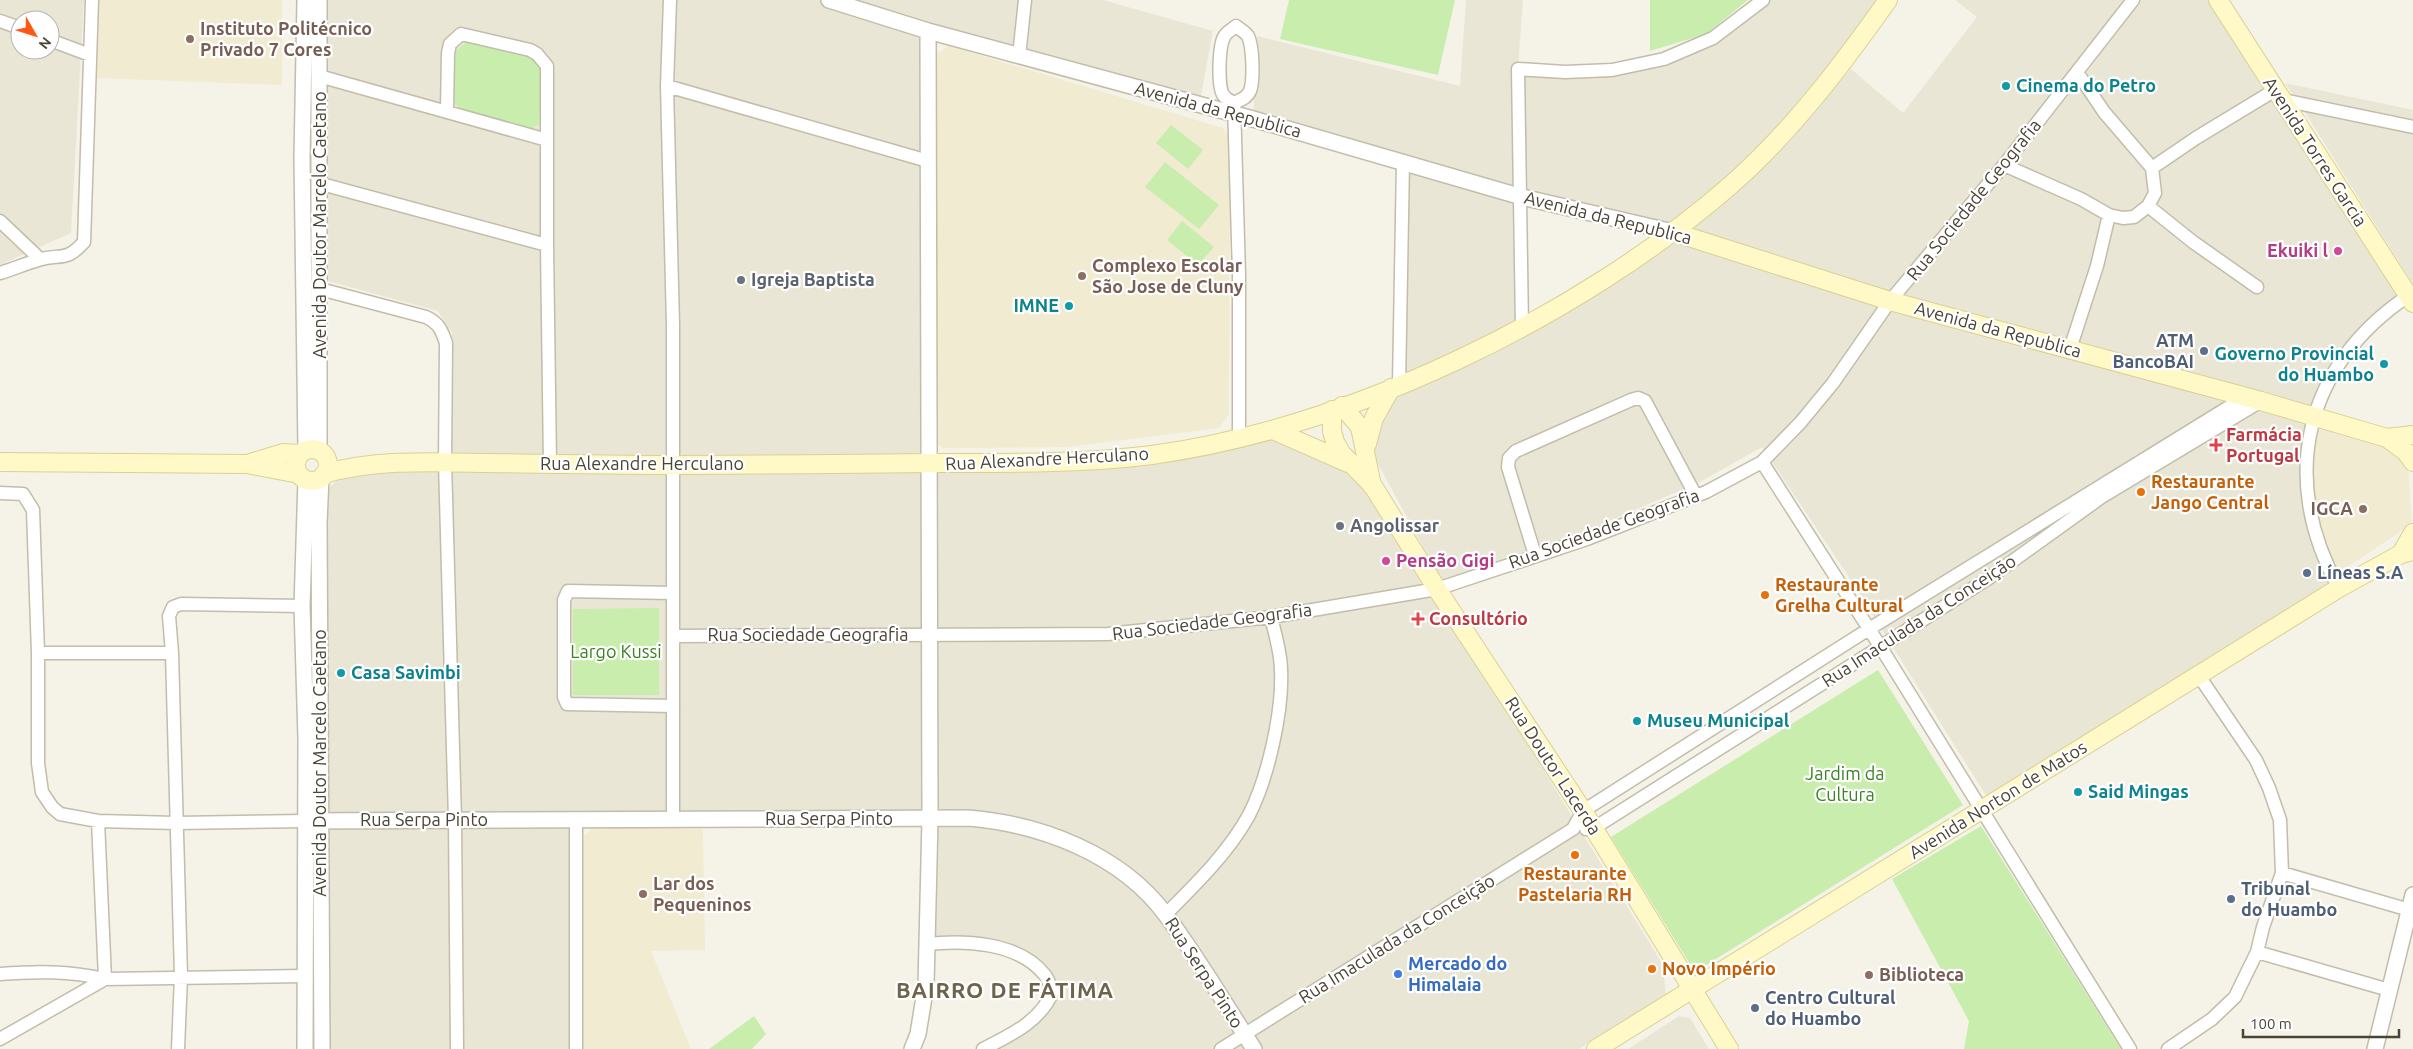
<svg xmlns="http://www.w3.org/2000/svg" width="2413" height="1049" font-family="Ubuntu,sans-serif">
<rect width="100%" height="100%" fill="#f5f3e8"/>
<path fill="#eae6d6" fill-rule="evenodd" d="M 0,0 L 84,0 L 71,233 L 0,265 ZM 20,20 L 50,20 L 50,50 L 20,50 Z
M 319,0 L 1103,0 L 1213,31 L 1199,106 L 928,31 L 930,463 L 1166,457 L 1264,438 L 1302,448 L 1345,468 L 1371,495 L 1483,671 L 1663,965 L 1666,996 L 1579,1049 L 983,1049 L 1047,1006 L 1045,975 L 996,947 L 927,944 L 930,819 L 576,819 L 576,1049 L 328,1049 L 325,911 L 327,490 L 351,466 L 452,462 L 452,333 L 438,311 L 320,279 Z
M 1466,0 L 1523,0 L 1518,68 L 1612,70 L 1713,38 L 1762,0 L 1888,0 L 1825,85 L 1673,232 L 1522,197 L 1522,327 L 1399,385 L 1403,161 L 1253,119 L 1257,36 L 1460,86 Z
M 1955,0 L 2207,0 L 2398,297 L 2376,311 L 2362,325 L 2338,356 L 2315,399 L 2316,548 L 2331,585 L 1987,797 L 1845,571 L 1762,447 L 1700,482 L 1567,539 L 1441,580 L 1372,453 L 1379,420 L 1391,402 L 1404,393 L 1534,332 L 1640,267 L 1751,177 L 1851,69 L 1903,113 L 1977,17 Z
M 2285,83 L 2413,110 L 2413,284 L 2309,119 Z
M 1679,1016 L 1690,1018 L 1709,1049 L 1628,1049 Z"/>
<path fill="#f0ebd1" d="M 99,0 L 282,0 L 282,85 L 97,78 Z
M 949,46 L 1223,128 L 1230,138 L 1229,414 L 1219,428 L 1067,447 L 942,448 L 937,442 L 933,56 Z
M 2317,427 L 2396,450 L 2408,467 L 2412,524 L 2337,574 L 2329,560 L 2312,494 L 2312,457 Z
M 594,827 L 703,829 L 705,950 L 651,951 L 691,1049 L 581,1049 L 582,838 Z"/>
<path fill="#c8edad" d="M 1289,0 L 1455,0 L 1438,75 L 1280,39 Z
M 1650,0 L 1748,0 L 1706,34 L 1650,51 Z
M 466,42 L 536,57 L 540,60 L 542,74 L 539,124 L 530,129 L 462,109 L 455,104 L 452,92 L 456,51 Z
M 1171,125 L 1203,150 L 1188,169 L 1156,143 Z
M 1165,162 L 1219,205 L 1199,229 L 1145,187 Z
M 1182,221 L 1214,247 L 1198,265 L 1167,240 Z
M 659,608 L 659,695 L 573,695 L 573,609 Z
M 1878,670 L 1963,805 L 1695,972 L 1611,837 Z
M 1981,826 L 2121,1049 L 1964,1049 L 1969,1021 L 1892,879 Z
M 754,1016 L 766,1034 L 752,1049 L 709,1049 Z"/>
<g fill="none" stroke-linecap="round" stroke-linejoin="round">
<defs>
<path id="minor" d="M 670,0 L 667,86 L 673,325 L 673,819
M 0,21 L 20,28
M 1236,26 C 1240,29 1245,32 1248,36 C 1253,47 1254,80 1250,91 C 1247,98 1240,100 1234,103 C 1231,101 1226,99 1224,96 C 1217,88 1219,46 1224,37 C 1226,32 1233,29 1236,26 Z
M 50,40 L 90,55
M 1019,56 L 1025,0
M 319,76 L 547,140
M 667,86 L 928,161
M 2283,100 L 2413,127
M 1234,103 L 1239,275 L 1239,438
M 447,111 L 448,53 L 450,44 L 461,34 L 530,50 L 537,54 L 547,66 L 547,245 L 550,464
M 2004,165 L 2081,199 L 2109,215 L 2123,218 L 2134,217 L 2148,206 L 2155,193 L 2152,168 L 2104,112 L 2077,72
M 2152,168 L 2196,138 L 2275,90
M 318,183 L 547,245
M 2148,206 L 2193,242 L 2257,287
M 0,221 L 40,259
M 0,273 C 13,269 25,264 38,260 C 61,253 65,263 84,242 L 92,0
M 320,289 L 426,317 C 439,323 442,331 446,343 L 445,462 L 455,820 L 457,1049
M 1522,327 L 1518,69 L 1565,72 L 1612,70 L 1664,59 L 1713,38 L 1763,0
M 2070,349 L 2097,266 L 2109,215
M 1399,385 L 1403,161
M 1762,462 L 1880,646 L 2130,1049
M 0,493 L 23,494 L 33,510 L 38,653 L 38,763 L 42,792 L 52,807 L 60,814 L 98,821 L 176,823 L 304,821
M 1535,555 L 1508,467 L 1509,458 L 1516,451 L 1631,400 L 1638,398 L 1645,401 L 1696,496
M 2339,588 C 2278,479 2304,366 2408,296
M 672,593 L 568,591 L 564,600 L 564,697 L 567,704 L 673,706
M 673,636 L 1108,634 L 1271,617 L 1437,589 L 1587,539 L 1706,492 L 1762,462 L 1800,423 L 1833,383 L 1890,301 L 2004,165 L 2133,0
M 38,653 L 172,653
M 576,819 L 576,1049
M 1586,829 L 1594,828 L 1989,578 L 2103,496 L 2261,401
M 2282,873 L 2413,911
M 1166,914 C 1196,884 1228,853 1249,815 C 1268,778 1283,711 1281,670 C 1281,653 1275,634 1271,617
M 927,944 C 964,940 1018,942 1044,974 C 1048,978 1050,986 1053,991 C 1041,1021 1011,1035 983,1049
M 2257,952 L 2389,990
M 0,974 C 37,971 69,971 105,979 L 305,976
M 0,1039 L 105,979 L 98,821
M 178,1049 L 181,976 L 172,653 L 169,616 L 173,607 L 181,604 L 302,606
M 1221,1049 L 1573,829 L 1583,811 L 1869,629 L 2245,397
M 2168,1049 L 2212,1019 L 2235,997 L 2257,952 L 2263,927 L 2282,873 L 2280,820 L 2269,788 L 2256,760 L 2199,676"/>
<path id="tertiary" d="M 305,0 L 302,158 L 306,450
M 319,0 L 319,451
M 829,0 L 928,31 L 1253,119 L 1522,197 L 1673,232
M 321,477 L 319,523 L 322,1049
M 304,821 L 968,818 C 1041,824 1121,854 1166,915 C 1198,958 1225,1004 1254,1049
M 305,1049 L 306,738 L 302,606 L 306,480
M 912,1049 L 918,1034 L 926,985 L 930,819 L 928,31
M 2375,1049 L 2413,895"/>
<path id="secondary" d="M 2218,0 L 2413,303
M 1673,232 L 1890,301 L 2261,401 L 2387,438 L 2406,452 L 2413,462
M 1342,406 L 1360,427 L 1372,486
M 1332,410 L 1332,431 L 1335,442 L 1342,454 L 1373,486 L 1437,589 L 1583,811 L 1729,1049
M 1273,430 L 1348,463
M 2387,438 L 2413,435
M 1367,444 L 1374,418 L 1391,388
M296 465a16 16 0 1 1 32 0a16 16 0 1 1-32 0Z
M 0,462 L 247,464 L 299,474
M 247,464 L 283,453 L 300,454
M 324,474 C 375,459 433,462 487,463 C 550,464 613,465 677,465 C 763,465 850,464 936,463 C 1008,463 1080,464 1152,455 C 1352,427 1580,317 1732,184 C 1792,131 1842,65 1888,0
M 2401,554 L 2413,533
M 1596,1049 L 2339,588 L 2401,554 L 2413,551"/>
</defs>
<use href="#minor" stroke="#c2bda9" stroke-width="15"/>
<use href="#tertiary" stroke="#c2bda9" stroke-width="18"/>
<use href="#secondary" stroke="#dad094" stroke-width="20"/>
<use href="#minor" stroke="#fff" stroke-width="12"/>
<use href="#tertiary" stroke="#fff" stroke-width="15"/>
<use href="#secondary" stroke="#fff9c8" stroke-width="18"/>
</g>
<g fill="#8d6e63" stroke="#fff" stroke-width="2">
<circle cx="190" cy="39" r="5"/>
<circle cx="1082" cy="276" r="5"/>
<circle cx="2363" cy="509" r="5"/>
<circle cx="643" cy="894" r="5"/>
<circle cx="1869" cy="975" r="5"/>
</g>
<g fill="#0f9aa8" stroke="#fff" stroke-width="2">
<circle cx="2006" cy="86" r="5"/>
<circle cx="1069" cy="306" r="5"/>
<circle cx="2384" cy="364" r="5"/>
<circle cx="341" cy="673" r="5"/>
<circle cx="1637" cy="721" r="5"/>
<circle cx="2078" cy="792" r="5"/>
</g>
<g fill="#d1479c" stroke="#fff" stroke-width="2">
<circle cx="2338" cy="251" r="5"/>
<circle cx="1386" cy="561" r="5"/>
</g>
<g fill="#6b7280" stroke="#fff" stroke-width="2">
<circle cx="741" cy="280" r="5"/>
<circle cx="1340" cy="526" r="5"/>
</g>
<g fill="#5c6f8a" stroke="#fff" stroke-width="2">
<circle cx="2204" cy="351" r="5"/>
<circle cx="2307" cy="573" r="5"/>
<circle cx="2231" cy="899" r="5"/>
<circle cx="1755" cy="1008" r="5"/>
</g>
<g fill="#e0444e" stroke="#fff" stroke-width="2">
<path d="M2213.5 437.5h5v5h5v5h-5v5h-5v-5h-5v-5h5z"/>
<path d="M1415.5 611.5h5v5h5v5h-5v5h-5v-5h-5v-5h5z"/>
</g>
<g fill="#e8710a" stroke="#fff" stroke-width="2">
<circle cx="2141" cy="492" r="5"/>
<circle cx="1765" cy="595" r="5"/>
<circle cx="1575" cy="855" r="5"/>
<circle cx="1652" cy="969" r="5"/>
</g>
<circle fill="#3f7fe0" stroke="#fff" stroke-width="2" cx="1398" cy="974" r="5"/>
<g text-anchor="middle" stroke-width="4.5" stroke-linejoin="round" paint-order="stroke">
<g font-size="18" font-weight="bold" fill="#785e54" stroke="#fff" text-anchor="start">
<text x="200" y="35">Instituto Politécnico<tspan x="200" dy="21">Privado 7 Cores</tspan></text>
<text x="1092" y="272">Complexo Escolar<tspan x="1092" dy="21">São Jose de Cluny</tspan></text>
<text x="2353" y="515" text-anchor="end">IGCA</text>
<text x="653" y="890">Lar dos<tspan x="653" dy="21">Pequeninos</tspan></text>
<text x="1879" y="981">Biblioteca</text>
</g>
<g font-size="18" font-weight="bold" fill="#0d838f" stroke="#fff" text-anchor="start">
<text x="2016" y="92">Cinema do Petro</text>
<text x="1059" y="312" text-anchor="end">IMNE</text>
<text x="2374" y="360" text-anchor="end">Governo Provincial<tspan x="2374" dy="21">do Huambo</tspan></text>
<text x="351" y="679">Casa Savimbi</text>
<text x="1647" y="727">Museu Municipal</text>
<text x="2088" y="798">Said Mingas</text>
</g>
<g font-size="18" fill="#4a4436" stroke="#fff">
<text transform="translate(1218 110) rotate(15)" y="6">Avenida da Republica</text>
<text transform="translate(2315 152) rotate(57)" y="6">Avenida Torres Garcia</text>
<text transform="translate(1974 200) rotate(-51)" y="6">Rua Sociedade Geografia</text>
<text transform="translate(1608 218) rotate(14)" y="6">Avenida da Republica</text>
<text transform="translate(320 225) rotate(-90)" y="6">Avenida Doutor Marcelo Caetano</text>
<text transform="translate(1998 330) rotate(15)" y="6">Avenida da Republica</text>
<text transform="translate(1047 459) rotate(-3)" y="6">Rua Alexandre Herculano</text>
<text x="642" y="470">Rua Alexandre Herculano</text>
<text transform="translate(1604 529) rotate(-20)" y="6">Rua Sociedade Geografia</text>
<text transform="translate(1919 621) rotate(-33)" y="6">Rua Imaculada da Conceição</text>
<text transform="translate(1212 622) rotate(-7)" y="6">Rua Sociedade Geografia</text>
<text x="808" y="641">Rua Sociedade Geografia</text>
<text transform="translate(320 763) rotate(-90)" y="6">Avenida Doutor Marcelo Caetano</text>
<text transform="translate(1553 766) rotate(57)" y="6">Rua Doutor Lacerda</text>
<text transform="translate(1998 800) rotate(-32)" y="6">Avenida Norton de Matos</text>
<text x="829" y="825">Rua Serpa Pinto</text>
<text x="424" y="826">Rua Serpa Pinto</text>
<text transform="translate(1397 939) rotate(-32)" y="6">Rua Imaculada da Conceição</text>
<text transform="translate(1204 973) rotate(57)" y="6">Rua Serpa Pinto</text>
</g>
<g font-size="18" font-weight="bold" fill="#b23c85" stroke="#fff" text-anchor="end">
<text x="2328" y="257">Ekuiki l</text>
<text x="1396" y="567" text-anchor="start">Pensão Gigi</text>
</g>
<g font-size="18" font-weight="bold" fill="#5b616d" stroke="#fff" text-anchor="start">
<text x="751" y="286">Igreja Baptista</text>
<text x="1350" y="532">Angolissar</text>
</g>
<g font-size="18" font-weight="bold" fill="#4e5e75" stroke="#fff" text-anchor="start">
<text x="2194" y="347" text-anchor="end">ATM<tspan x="2194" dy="21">BancoBAI</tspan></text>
<text x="2317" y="579">Líneas S.A</text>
<text x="2241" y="895">Tribunal<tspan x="2241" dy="21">do Huambo</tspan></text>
<text x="1765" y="1004">Centro Cultural<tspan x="1765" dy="21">do Huambo</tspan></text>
</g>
<g font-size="18" font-weight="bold" fill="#be3a42" stroke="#fff" text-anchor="start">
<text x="2226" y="441">Farmácia<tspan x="2226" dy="21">Portugal</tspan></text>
<text x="1429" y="625">Consultório</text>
</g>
<g font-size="18" font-weight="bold" fill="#c56008" stroke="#fff" text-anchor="start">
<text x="2151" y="488">Restaurante<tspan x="2151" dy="21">Jango Central</tspan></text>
<text x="1775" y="591">Restaurante<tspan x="1775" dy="21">Grelha Cultural</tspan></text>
<text x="1575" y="880" text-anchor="middle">Restaurante<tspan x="1575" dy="21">Pastelaria RH</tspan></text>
<text x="1662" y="975">Novo Império</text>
</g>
<g font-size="18" fill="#3b8223" stroke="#fff">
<text x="616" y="658">Largo Kussi</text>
<text x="1845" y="780">Jardim da<tspan x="1845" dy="21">Cultura</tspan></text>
</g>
<g font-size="18" font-weight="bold" fill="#366cbe" stroke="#fff" text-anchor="start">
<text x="1408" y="970">Mercado do<tspan x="1408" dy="21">Himalaia</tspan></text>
</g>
<g font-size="22" font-weight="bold" letter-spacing="1" fill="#6e644c" stroke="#fff">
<text x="1005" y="998">BAIRRO DE FÁTIMA</text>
</g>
</g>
<g transform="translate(35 35) rotate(129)"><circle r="24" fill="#ffffff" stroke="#b7b4af"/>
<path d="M0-4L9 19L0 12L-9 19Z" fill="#ff5615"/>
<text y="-8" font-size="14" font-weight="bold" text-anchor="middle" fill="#4a4436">N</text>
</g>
<path d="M2243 1029v8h156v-8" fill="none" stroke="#4a4436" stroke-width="2.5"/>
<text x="2250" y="1029" font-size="15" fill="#4a4436" stroke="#ffffff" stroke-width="4" paint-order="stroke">100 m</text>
</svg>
